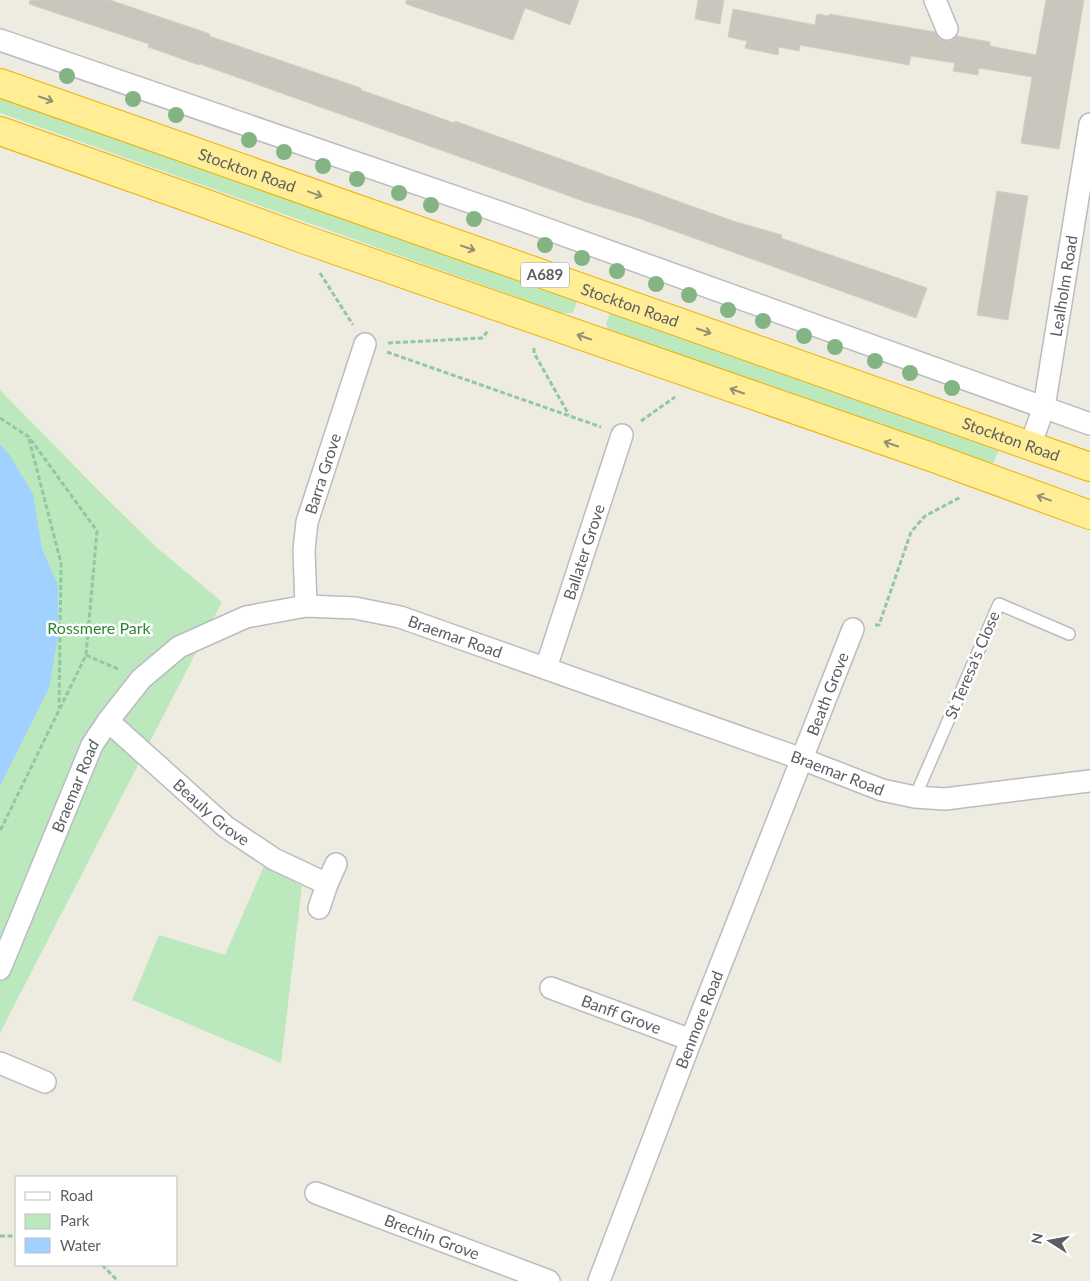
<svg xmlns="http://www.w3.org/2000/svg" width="1090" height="1281" font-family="Lato,sans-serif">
<rect width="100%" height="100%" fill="#eeece1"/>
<path fill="#bbe8bd" d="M 0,95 L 574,299 L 577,301 L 574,310 L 572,313 L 561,313 L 0,113 Z
M 613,312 L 998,449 L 999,451 L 993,463 L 987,463 L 608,329 L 606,324 L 610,313 Z
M 0,390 L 98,490 L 156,547 L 222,602 L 0,1033 Z
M 264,866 L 302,886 L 281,1063 L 132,1000 L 159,935 L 225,955 Z"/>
<path fill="#a0d1ff" d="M 0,444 L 9,454 L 33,494 L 42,549 L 58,585 L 58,637 L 49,688 L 0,786 Z"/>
<path fill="#c9c6be" stroke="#d3cebf" d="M 30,0 L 110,0 L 210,34 L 209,36 L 361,88 L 361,90 L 412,108 L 454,123 L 455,121 L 733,221 L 782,235 L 781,238 L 927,288 L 916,318 L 638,218 L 586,202 L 200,64 L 199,65 L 148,47 L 149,44 L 29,4 Z
M 406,0 L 579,0 L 570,25 L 525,8 L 513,40 L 406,4 Z
M 698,0 L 724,0 L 720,24 L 695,19 Z
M 1046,0 L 1084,0 L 1059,149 L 1021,143 L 1032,77 L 979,68 L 978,75 L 953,71 L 955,63 L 911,56 L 909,65 L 800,45 L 799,51 L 779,47 L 778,55 L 745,48 L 747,41 L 728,37 L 733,9 L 815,25 L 817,14 L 829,16 L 829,14 L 935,32 L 939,39 L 945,41 L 951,41 L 957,36 L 990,42 L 990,46 L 1036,55 Z
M 997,191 L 1028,196 L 1008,320 L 977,315 Z"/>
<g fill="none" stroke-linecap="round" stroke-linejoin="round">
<defs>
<path id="service" d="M 915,797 L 999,604 L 1069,634"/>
<g id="minor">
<path d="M 935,0 L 947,29"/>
<path d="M 0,40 L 505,214 L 1090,424"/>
<path id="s1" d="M 1030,446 L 1044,407 L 1090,124"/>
<path id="s2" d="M 306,606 L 304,550 L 307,522 L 365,344"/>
<path id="s3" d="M 546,668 L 622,435"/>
<path id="s4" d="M 108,721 L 226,827 L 274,859 L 327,884 L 319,908"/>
<path d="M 327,884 L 336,864"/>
<path id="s5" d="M 0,969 L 92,745 L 108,721 L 141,679 L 179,647 L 246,617 L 306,606 L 355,608 L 400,617 L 802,759 L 882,790 L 915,797 L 945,799 L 1090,781"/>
<path id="s6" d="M 551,988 L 691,1040"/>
<path d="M 0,1063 L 45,1082"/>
<path id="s7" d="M 316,1193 L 549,1281"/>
<path id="s8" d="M 599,1281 L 691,1040 L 853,629"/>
</g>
<g id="trunk">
<path id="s9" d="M 0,83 L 1090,467"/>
<path d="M 0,131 L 204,203 L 306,240 L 934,458 L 1090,515"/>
</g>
</defs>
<use href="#service" stroke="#b9bcc2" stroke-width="14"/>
<use href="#minor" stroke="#b9bcc2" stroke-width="24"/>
<use href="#trunk" stroke="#efb000" stroke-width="30"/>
<path stroke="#92c7a4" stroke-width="3" stroke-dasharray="5 2.5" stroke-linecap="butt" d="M 320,273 L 353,325
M 388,343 L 482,338 L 488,331
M 534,348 L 534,353 L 569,415
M 387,352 L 601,427
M 0,418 L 29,437 L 97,531 L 86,655 L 0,831
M 641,421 L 675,397
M 29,439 L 61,563 L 59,708
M 875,625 L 879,625 L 911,532 L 925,516 L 961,497
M 86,655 L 120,670
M 0,1236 L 16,1236
M 102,1265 L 118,1281"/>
<use href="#service" stroke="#fff" stroke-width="11"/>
<use href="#minor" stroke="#fff" stroke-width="21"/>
<use href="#trunk" stroke="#ffee96" stroke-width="28"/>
</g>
<g fill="#84b483">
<circle cx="67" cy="76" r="8"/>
<circle cx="133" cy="99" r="8"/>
<circle cx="176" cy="115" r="8"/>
<circle cx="249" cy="140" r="8"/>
<circle cx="284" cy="152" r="8"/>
<circle cx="323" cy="166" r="8"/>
<circle cx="357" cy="179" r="8"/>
<circle cx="399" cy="193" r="8"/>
<circle cx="431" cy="205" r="8"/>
<circle cx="474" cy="219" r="8"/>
<circle cx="545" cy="245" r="8"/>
<circle cx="582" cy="258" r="8"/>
<circle cx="617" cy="271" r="8"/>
<circle cx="656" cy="284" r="8"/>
<circle cx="689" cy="295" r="8"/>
<circle cx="728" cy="310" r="8"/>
<circle cx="763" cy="321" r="8"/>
<circle cx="804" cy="336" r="8"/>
<circle cx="835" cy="347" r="8"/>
<circle cx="875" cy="361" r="8"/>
<circle cx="910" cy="373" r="8"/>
<circle cx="952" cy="388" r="8"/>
</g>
<defs><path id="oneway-shaft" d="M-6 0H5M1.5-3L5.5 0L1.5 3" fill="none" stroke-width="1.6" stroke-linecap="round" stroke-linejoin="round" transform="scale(1.25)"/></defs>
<g stroke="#949076">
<use href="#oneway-shaft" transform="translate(46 99) rotate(19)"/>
<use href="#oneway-shaft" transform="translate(315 194) rotate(20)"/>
<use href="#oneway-shaft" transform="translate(468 248) rotate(19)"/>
<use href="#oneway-shaft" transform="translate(704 331) rotate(19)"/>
<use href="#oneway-shaft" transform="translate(584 337) rotate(-161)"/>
<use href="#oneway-shaft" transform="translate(737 391) rotate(-161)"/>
<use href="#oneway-shaft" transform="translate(891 444) rotate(-161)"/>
<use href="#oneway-shaft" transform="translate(1044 498) rotate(-160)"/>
</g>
<g text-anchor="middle" stroke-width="5" stroke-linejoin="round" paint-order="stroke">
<rect fill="#fff" stroke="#8c8e92" stroke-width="1" x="521" y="262.5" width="48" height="25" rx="4"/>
<g font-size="15" font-weight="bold" fill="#5a5e64">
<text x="545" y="280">A689</text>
</g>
<g font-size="16" fill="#5a5e64" stroke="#fff">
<text dy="6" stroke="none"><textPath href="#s9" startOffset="262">Stockton Road</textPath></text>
<text dy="6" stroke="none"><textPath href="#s1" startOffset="164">Lealholm Road</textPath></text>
<text dy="6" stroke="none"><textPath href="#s9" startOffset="668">Stockton Road</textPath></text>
<text dy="6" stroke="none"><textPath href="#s9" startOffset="1072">Stockton Road</textPath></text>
<text dy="6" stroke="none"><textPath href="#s2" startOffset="135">Barra Grove</textPath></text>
<text dy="6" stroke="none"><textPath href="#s3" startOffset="122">Ballater Grove</textPath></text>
<text dy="6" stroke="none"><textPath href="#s5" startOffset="662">Braemar Road</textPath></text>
<text transform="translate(972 665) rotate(-67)" y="6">St Teresa's Close</text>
<text dy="6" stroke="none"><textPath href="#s8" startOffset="630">Beath Grove</textPath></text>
<text dy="6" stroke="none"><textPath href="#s5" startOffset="1068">Braemar Road</textPath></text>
<text dy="6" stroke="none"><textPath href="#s5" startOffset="198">Braemar Road</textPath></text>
<text dy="6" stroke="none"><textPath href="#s4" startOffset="138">Beauly Grove</textPath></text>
<text dy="6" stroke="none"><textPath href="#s6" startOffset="75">Banff Grove</textPath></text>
<text dy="6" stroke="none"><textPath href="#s8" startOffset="280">Benmore Road</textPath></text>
<text dy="6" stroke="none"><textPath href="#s7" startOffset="124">Brechin Grove</textPath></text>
</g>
<g font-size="16" fill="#2e8736" stroke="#fff">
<text x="99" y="634">Rossmere Park</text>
</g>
</g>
<rect x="15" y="1176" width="162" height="90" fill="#ffffff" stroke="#bdbfc1"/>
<rect x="25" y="1192" width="25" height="8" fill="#ffffff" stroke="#bdbfc1"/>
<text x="60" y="1201" font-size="15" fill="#5a5e64">Road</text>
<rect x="25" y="1214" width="25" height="15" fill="#bbe8bd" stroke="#bdbfc1"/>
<text x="60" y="1226" font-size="15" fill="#5a5e64">Park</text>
<rect x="25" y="1238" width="25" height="15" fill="#a0d1ff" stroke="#bdbfc1"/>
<text x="60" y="1251" font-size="15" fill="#5a5e64">Water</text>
<g transform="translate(1050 1241) rotate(281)" stroke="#ffffff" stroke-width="4" paint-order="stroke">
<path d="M0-4L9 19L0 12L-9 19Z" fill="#5a5e64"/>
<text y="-8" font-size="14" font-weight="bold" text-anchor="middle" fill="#5a5e64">N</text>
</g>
</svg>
